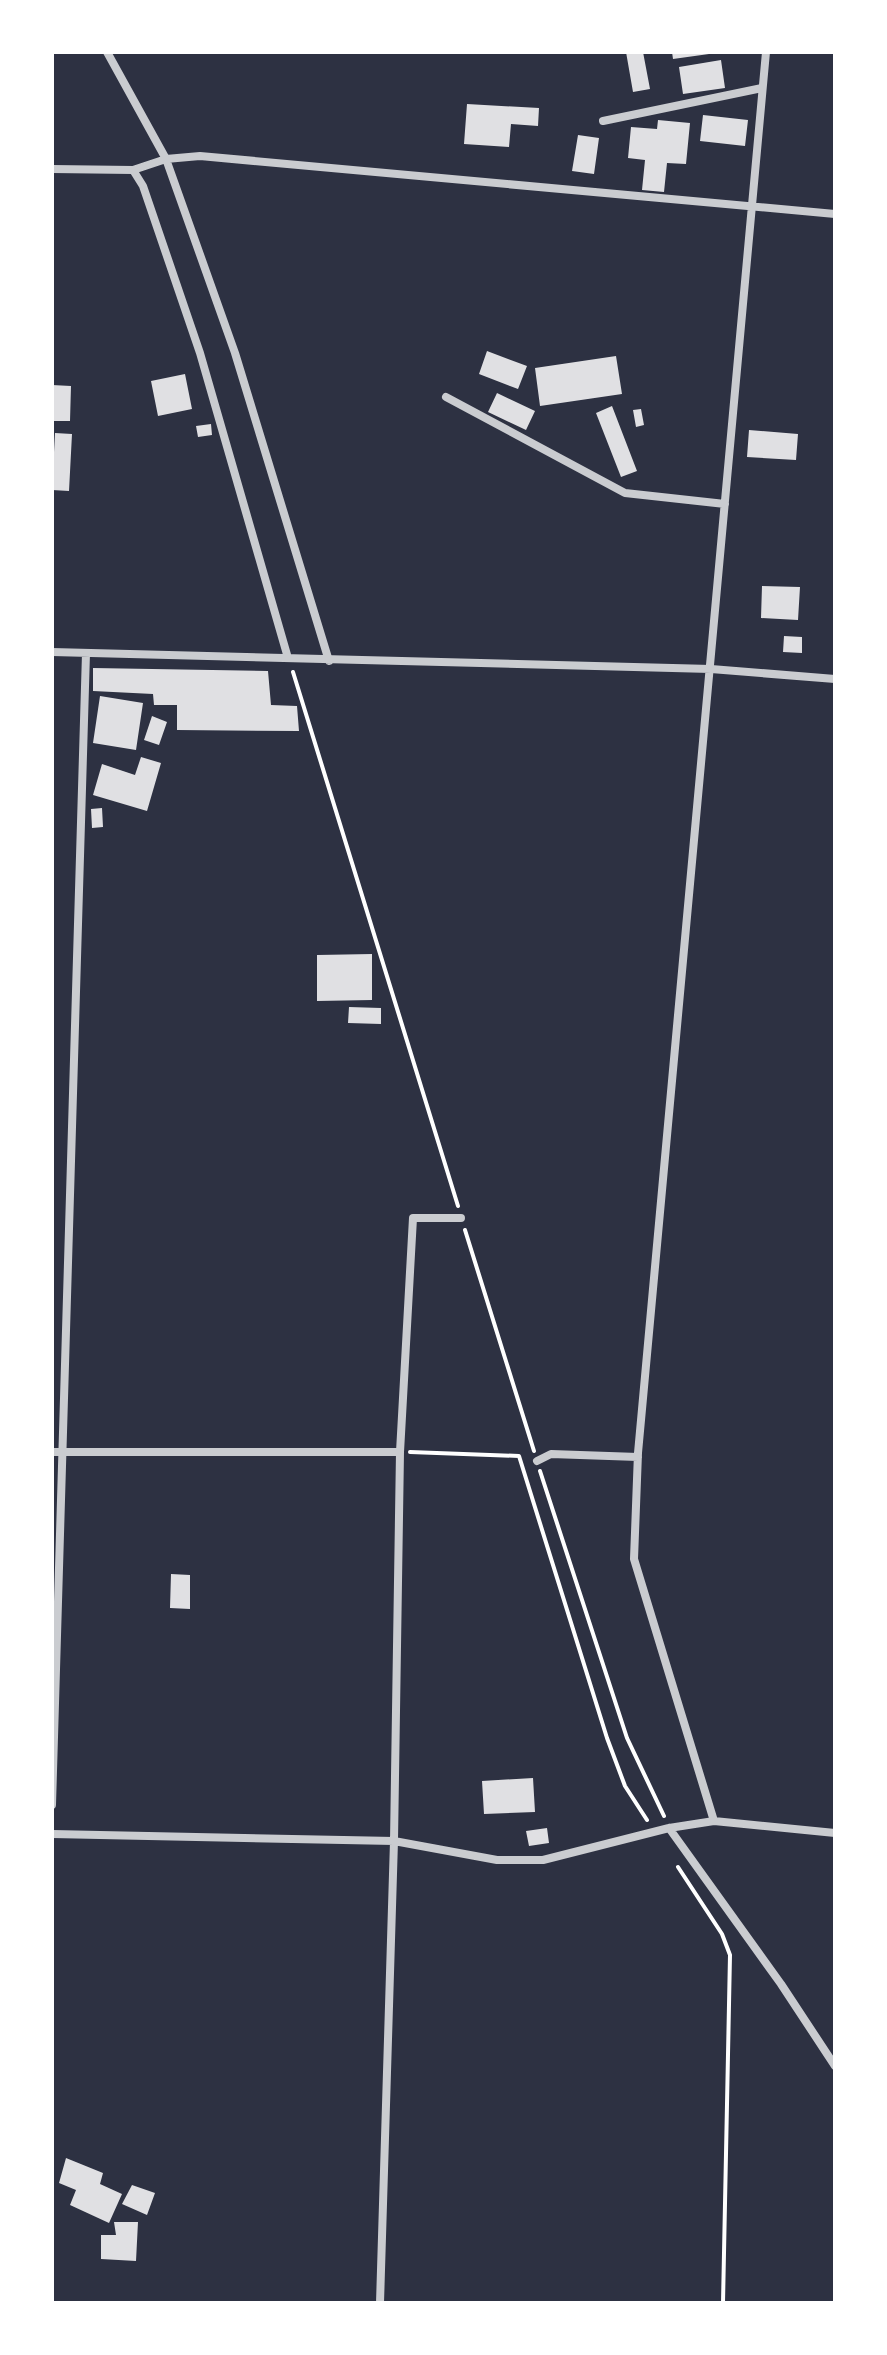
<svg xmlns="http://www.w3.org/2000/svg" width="887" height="2355" font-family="Jost,sans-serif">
<rect width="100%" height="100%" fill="#2d3142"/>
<path fill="#e0e0e3" d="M 626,52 L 643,52 L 650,89 L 633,92 Z
M 672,52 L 709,52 L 709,54 L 673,59 Z
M 721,60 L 725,88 L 683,94 L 679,67 Z
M 467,104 L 539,108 L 538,126 L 511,124 L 509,147 L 464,144 Z
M 703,115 L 748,120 L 745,146 L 700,141 Z
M 658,120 L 690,123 L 686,164 L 667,163 L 664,192 L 642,190 L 645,160 L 628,158 L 631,127 L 657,129 Z
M 578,135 L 599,138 L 594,174 L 572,171 Z
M 487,351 L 527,366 L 518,389 L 479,374 Z
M 616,356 L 622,394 L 540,406 L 535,368 Z
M 185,374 L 192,409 L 158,416 L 151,381 Z
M 52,385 L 71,386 L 70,421 L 52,421 Z
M 497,393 L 535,411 L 526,430 L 488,412 Z
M 612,406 L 637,471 L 621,477 L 596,413 Z
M 641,409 L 644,425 L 636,427 L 633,410 Z
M 211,424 L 212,435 L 198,437 L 196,426 Z
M 749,430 L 798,434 L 796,460 L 747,457 Z
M 55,433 L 72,434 L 69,491 L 52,490 Z
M 762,586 L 800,587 L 798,620 L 761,618 Z
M 784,636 L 802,637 L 802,653 L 783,652 Z
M 93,668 L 268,671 L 271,705 L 297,706 L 299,731 L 177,730 L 177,705 L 154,705 L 153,694 L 93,691 Z
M 100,696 L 143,703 L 136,750 L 93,743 Z
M 152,716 L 167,722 L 159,745 L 144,740 Z
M 141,757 L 161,763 L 147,811 L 93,795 L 102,764 L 135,775 Z
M 102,808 L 103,827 L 92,828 L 91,809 Z
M 372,954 L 372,1000 L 317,1001 L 317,955 Z
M 349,1007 L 381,1008 L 381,1024 L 348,1023 Z
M 171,1574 L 190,1575 L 190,1609 L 170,1608 Z
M 533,1778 L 535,1812 L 484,1814 L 482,1781 Z
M 547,1828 L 549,1843 L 529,1846 L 526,1831 Z
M 66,2158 L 103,2173 L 100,2184 L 122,2194 L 109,2223 L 70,2205 L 76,2190 L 59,2183 Z
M 132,2185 L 155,2193 L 147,2215 L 122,2204 Z
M 114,2222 L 138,2222 L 136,2261 L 101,2259 L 101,2235 L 116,2235 Z"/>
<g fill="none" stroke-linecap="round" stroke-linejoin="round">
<path stroke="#fff" stroke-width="4" d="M 293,672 L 458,1206
M 465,1230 L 534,1451
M 410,1452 L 519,1456 L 607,1738 L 625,1786 L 647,1820
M 540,1471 L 627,1738 L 664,1816
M 678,1867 L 722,1934 L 730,1955 L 723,2303"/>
<path stroke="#caccd0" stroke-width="8" d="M 107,52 L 166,159 L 235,353 L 329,661
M 603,121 L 762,88
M 52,169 L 133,170 L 166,159 L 200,156 L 835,214
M 133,170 L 143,186 L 200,353 L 288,658
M 446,397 L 625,493 L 725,504
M 52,652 L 711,669 L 835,679
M 52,1452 L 400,1452
M 537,1461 L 551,1454 L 638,1457
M 52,1805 L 86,653
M 714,1821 L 634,1559 L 638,1453 L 766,52
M 669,1828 L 781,1984 L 835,2066
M 52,1834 L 394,1841 L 497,1860 L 543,1860 L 669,1828 L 714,1821 L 835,1833
M 380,2303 L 394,1841 L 400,1452 L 413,1218 L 461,1218"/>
</g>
<rect width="887" height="2355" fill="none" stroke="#ffffff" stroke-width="108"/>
</svg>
